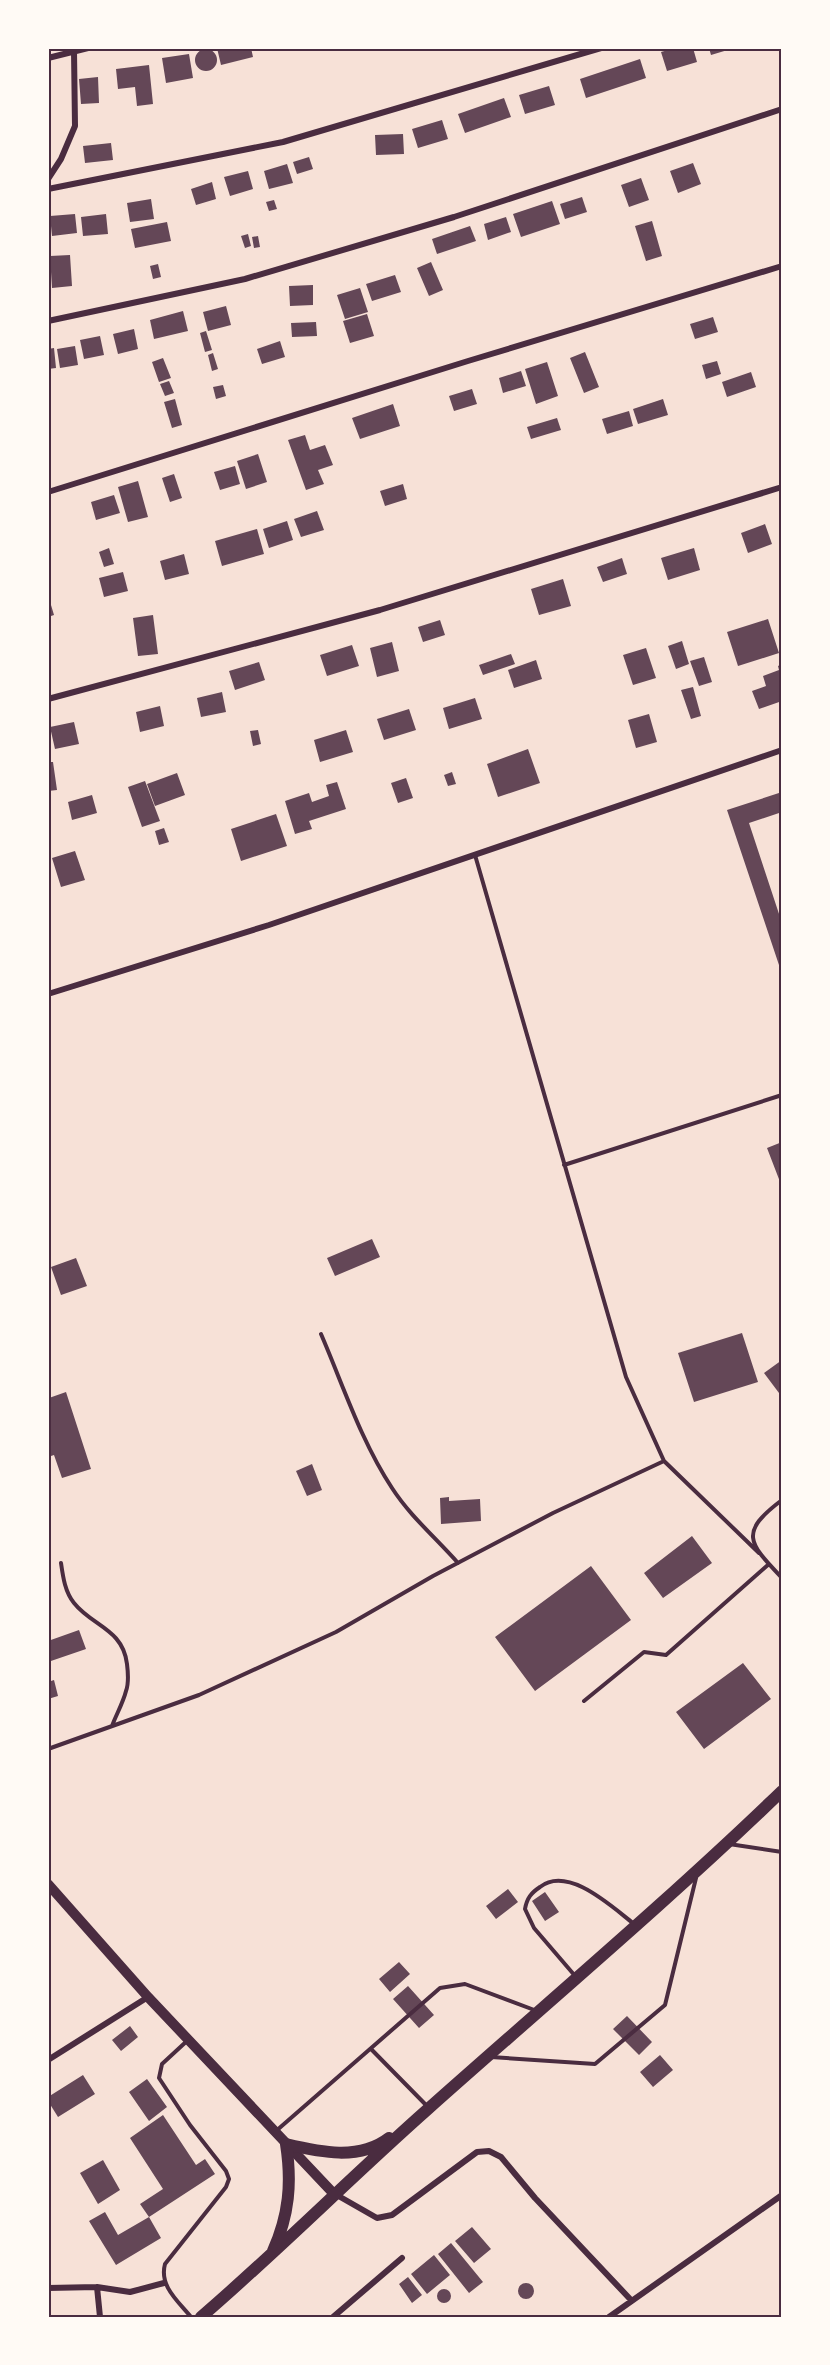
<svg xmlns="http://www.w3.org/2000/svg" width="830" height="2365" font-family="Commissioner,sans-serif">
<rect width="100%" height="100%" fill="#f7e1d7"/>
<path fill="#644757" d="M 217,48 L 251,48 L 253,57 L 221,65 Z
M 675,48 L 693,48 L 697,62 L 667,71 L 661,52 Z
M 709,48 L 731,48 L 731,49 L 711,55 Z
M195 60a11 11 0 1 1 22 0a11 11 0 1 1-22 0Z
M 189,54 L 193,78 L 166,83 L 162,58 Z
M 640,59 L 646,78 L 586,98 L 580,79 Z
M 149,65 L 153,104 L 137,106 L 135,87 L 118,89 L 116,69 Z
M 98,77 L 99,103 L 81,104 L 79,79 Z
M 549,86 L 555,105 L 525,114 L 519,95 Z
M 504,98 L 511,117 L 465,133 L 458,114 Z
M 442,120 L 448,139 L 418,148 L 412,129 Z
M 403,134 L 404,154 L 376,155 L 375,135 Z
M 111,143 L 113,160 L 85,163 L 83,146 Z
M 309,157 L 313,169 L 297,174 L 293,162 Z
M 693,163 L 701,184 L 678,193 L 670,171 Z
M 287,164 L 293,183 L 269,189 L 264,171 Z
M 248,171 L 253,189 L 230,196 L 224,177 Z
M 641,178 L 649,200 L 629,207 L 621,185 Z
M 212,182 L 216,199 L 196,205 L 191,189 Z
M 582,197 L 587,212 L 565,219 L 560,204 Z
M 151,199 L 154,219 L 130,222 L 127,203 Z
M 274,200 L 277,209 L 269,211 L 266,202 Z
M 552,201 L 560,224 L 521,237 L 513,214 Z
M 75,214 L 77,233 L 52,236 L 50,216 Z
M 106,214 L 108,234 L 83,236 L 81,217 Z
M 506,217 L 511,232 L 488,240 L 484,224 Z
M 652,221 L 662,256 L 646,261 L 635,226 Z
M 167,222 L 171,241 L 135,248 L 131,229 Z
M 470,226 L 476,241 L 437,254 L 432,239 Z
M 248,234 L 251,246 L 245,248 L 241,236 Z
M 258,236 L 260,247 L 254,248 L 252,237 Z
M 70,255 L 72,286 L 52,288 L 50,256 Z
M 431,262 L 443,290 L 429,296 L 417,268 Z
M 158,264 L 161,277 L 153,279 L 150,266 Z
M 395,275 L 401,292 L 372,301 L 366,284 Z
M 313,285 L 313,305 L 290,306 L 289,286 Z
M 360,288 L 368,312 L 345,319 L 337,295 Z
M 226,306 L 231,325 L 208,331 L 203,312 Z
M 183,311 L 188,331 L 154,339 L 150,320 Z
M 367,314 L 374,336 L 350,343 L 343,321 Z
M 713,317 L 718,332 L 695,339 L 690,324 Z
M 316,322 L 317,336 L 292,337 L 291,323 Z
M 134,329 L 138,349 L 118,354 L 113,334 Z
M 206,331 L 212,350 L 205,352 L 200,333 Z
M 100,336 L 104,355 L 84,359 L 80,340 Z
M 280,341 L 285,357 L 262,364 L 257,349 Z
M 75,346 L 78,365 L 60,368 L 57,349 Z
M 54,348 L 56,368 L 48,369 L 48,349 Z
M 585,352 L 599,387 L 584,393 L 570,358 Z
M 213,353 L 218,369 L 212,371 L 208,355 Z
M 163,358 L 171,378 L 159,382 L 152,362 Z
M 717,361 L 721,374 L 706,379 L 702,365 Z
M 547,362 L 558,396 L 536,404 L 525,369 Z
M 521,371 L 526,386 L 503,393 L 499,378 Z
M 751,372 L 756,387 L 727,397 L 722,382 Z
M 169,381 L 174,393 L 165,396 L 160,384 Z
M 223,385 L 226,396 L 216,399 L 213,387 Z
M 472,389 L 477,404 L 454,411 L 449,396 Z
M 175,399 L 182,425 L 172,428 L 164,402 Z
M 663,399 L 668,415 L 638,424 L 633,409 Z
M 393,404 L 400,426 L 360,439 L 352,418 Z
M 629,411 L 633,426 L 607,434 L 602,419 Z
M 557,418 L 561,430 L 531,439 L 527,427 Z
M 305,435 L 310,450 L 325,445 L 333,465 L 318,470 L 324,484 L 306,490 L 288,440 Z
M 258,454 L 267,482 L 246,489 L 237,461 Z
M 235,466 L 240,484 L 220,490 L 214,472 Z
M 174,474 L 182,498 L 170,502 L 162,478 Z
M 138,481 L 148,517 L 128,522 L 118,487 Z
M 403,484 L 407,499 L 385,506 L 380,491 Z
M 114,495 L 120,513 L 96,520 L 91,502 Z
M 317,511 L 324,530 L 301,537 L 294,519 Z
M 287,521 L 293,540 L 269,548 L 263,529 Z
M 765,524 L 772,544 L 748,553 L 741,533 Z
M 257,529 L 264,554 L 222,566 L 215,541 Z
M 109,548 L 114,564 L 104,567 L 99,552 Z
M 694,548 L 700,570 L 668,580 L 661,558 Z
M 184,554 L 189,574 L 165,580 L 160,561 Z
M 622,558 L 627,574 L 603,582 L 597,567 Z
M 123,572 L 128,591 L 104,597 L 99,578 Z
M 563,579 L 571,606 L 539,615 L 531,589 Z
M 48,595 L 54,615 L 48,617 Z
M 153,615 L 158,654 L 138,656 L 133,618 Z
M 768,619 L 779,653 L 738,666 L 727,632 Z
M 440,620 L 445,635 L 423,642 L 418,627 Z
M 682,641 L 689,664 L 676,669 L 668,646 Z
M 392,642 L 399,671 L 377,677 L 370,648 Z
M 352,645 L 359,666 L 327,676 L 320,655 Z
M 646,648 L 656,678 L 633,685 L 623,655 Z
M 511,654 L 515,664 L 483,675 L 479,665 Z
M 704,657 L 712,682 L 699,686 L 690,661 Z
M 536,660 L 542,679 L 514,688 L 508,670 Z
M 259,662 L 265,680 L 235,690 L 229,671 Z
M 782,664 L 782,701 L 759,709 L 752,691 L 766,686 L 763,676 L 779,670 L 778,666 Z
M 693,687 L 701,716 L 691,719 L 681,690 Z
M 222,692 L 226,712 L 201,717 L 197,698 Z
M 475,698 L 482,719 L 449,729 L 443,708 Z
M 160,706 L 164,726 L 140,732 L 136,712 Z
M 409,709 L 416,730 L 384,740 L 377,719 Z
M 649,714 L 657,742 L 636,748 L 628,720 Z
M 74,722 L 79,744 L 55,749 L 50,727 Z
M 258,730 L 261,744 L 253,746 L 250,731 Z
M 346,730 L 353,752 L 320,762 L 314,740 Z
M 528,749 L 540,783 L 498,797 L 487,764 Z
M 48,762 L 53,762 L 57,790 L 48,791 Z
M 452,772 L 456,784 L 448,786 L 444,775 Z
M 177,773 L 185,795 L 155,806 L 147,784 Z
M 406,778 L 413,798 L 398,803 L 391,783 Z
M 145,781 L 160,821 L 142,827 L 128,787 Z
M 337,782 L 346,809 L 309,821 L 312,829 L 295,834 L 285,801 L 309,793 L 312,802 L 329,796 L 326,785 Z
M 782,792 L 782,812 L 749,823 L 782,923 L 782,974 L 727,810 Z
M 92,795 L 97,813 L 72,820 L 68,802 Z
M 276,814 L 287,846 L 241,861 L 231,829 Z
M 164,828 L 169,842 L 159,845 L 155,831 Z
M 75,851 L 85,880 L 61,887 L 52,858 Z
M 782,1142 L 782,1187 L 767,1148 Z
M 372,1239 L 380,1257 L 335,1276 L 327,1258 Z
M 76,1258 L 87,1286 L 61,1295 L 51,1267 Z
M 742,1333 L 758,1382 L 694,1402 L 678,1353 Z
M 782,1360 L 782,1397 L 764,1373 Z
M 66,1392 L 91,1469 L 62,1478 L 54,1455 L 48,1457 L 48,1404 L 51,1403 L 49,1398 Z
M 312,1464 L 322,1490 L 307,1496 L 296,1471 Z
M 449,1497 L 449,1501 L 480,1499 L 481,1521 L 441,1524 L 440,1498 Z
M 692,1536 L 712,1563 L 663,1598 L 644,1573 Z
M 591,1566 L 631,1620 L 535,1691 L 495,1637 Z
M 79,1630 L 86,1649 L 48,1662 L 48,1641 Z
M 743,1663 L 771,1699 L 704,1749 L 676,1712 Z
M 54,1680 L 58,1696 L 48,1699 L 48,1682 Z
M 508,1889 L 518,1902 L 496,1919 L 486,1906 Z
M 545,1892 L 559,1912 L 545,1921 L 532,1901 Z
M 399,1962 L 410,1974 L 390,1992 L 379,1979 Z
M 408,1986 L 434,2015 L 419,2028 L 393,1999 Z
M 627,2016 L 652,2042 L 639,2055 L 613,2029 Z
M 130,2026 L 138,2037 L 121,2051 L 112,2040 Z
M 660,2055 L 673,2070 L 653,2087 L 640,2072 Z
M 83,2075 L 95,2094 L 58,2117 L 48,2101 L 48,2097 Z
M 147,2079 L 167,2107 L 149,2121 L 129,2092 Z
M 163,2115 L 196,2165 L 205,2159 L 215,2174 L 149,2217 L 161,2238 L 116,2265 L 89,2221 L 105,2212 L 118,2235 L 149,2217 L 140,2204 L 163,2189 L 130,2138 Z
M 103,2160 L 120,2190 L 98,2204 L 80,2173 Z
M 472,2227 L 491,2249 L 474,2263 L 455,2241 Z
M 451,2243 L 483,2282 L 469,2293 L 438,2254 Z
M 434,2255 L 450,2275 L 427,2294 L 411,2274 Z
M 408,2277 L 422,2295 L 412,2303 L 399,2284 Z
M518 2291a8 8 0 1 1 16 0a8 8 0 1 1-16 0Z
M437 2296a7 7 0 1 1 14 0a7 7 0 1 1-14 0Z"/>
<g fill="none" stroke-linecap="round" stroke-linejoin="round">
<path stroke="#4a2c40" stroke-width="4" d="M 475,855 L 626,1377 L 664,1461 L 759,1553
M 564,1165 L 782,1095
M 321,1334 C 343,1385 361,1441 392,1488 C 410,1516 436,1538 458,1563
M 782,1500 C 738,1533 749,1543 782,1578
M 61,1563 C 63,1577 65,1592 74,1603 C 92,1626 123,1629 127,1664 C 128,1672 129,1683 126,1691 C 123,1703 116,1715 112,1726
M 584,1701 L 644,1652 L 666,1655 L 769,1564
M 48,1749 L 199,1695 L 336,1632 L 433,1576 L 553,1513 L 664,1461
M 729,1844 L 782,1852
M 576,1977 L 534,1928 L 525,1909 C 527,1898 531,1893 540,1887 C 568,1865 612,1907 633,1923
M 188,2040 L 162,2064 L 159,2078 L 190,2125 L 226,2171 L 229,2179 L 226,2187 L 165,2264 C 159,2286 178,2301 191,2317
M 371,2049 L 427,2106
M 491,2057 L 595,2064 L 665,2005 L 696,1878
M 276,2131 L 440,1988 L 465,1984 L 537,2011"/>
<path stroke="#4a2c40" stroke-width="6" d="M 48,58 L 88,48
M 48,179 L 61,159 L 75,126 L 74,51
M 48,189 L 283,142 L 601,48
M 48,321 L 245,279 L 454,217 L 782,109
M 48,492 L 468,361 L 782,266
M 48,699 L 380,610 L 782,487
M 48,994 L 269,925 L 782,750
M 48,2060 L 148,1997
M 335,2194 L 377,2218 L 392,2215 L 477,2152 L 489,2151 L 501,2157 L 535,2198 L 631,2300
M 97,2287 L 100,2317
M 48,2288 L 97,2287 L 130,2292 L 164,2283
M 333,2317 L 402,2258
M 609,2317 L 782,2195"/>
<path stroke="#4a2c40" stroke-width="10" d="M 48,1884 L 148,1997 L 334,2194"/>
<path stroke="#4a2c40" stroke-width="12" d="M 273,2251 C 289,2215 292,2183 286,2144 C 320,2152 359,2161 389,2138
M 201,2317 C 279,2250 351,2177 428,2109 C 547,2003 668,1901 782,1791"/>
</g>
<rect width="830" height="2365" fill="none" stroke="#fffaf5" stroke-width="99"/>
<rect x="50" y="50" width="730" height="2266" fill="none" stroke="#4a2c40" stroke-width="2"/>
</svg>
